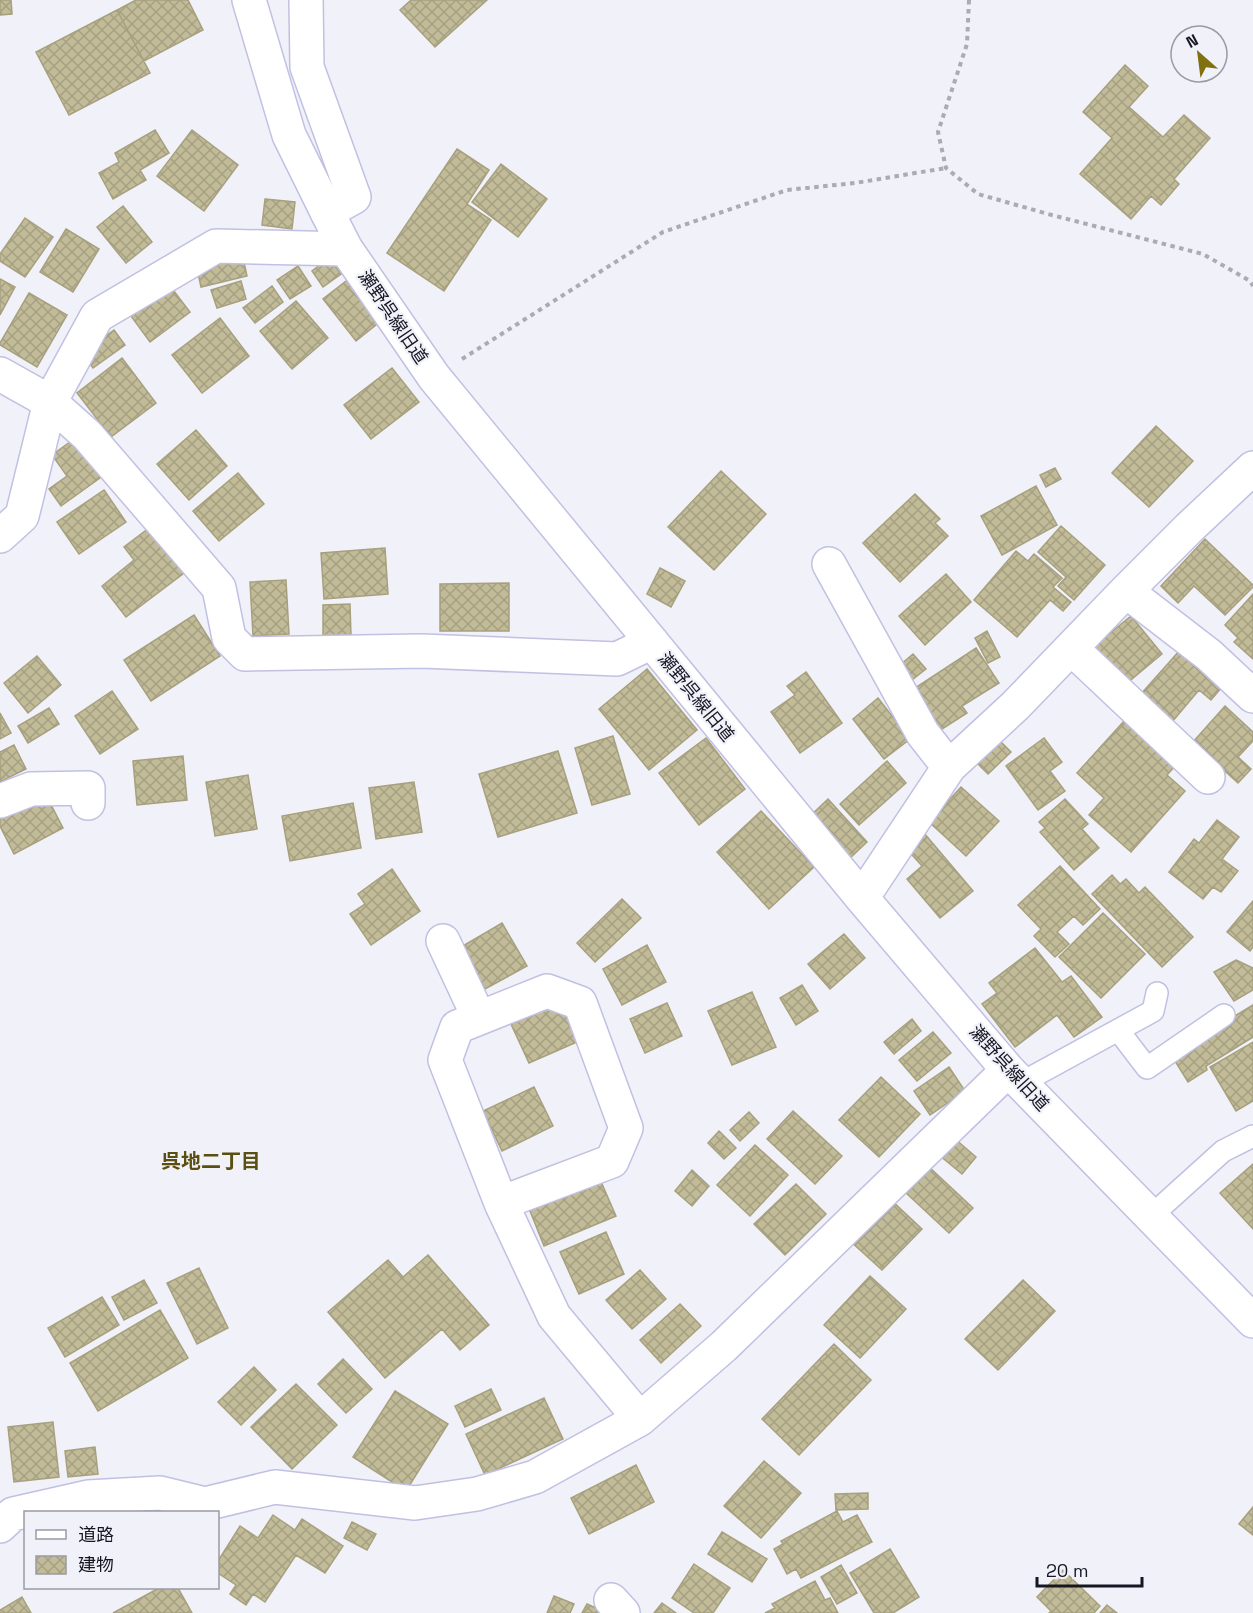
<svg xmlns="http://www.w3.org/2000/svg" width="1253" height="1613" font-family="'Space Grotesk','Noto Sans JP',sans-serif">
<defs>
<pattern id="building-cross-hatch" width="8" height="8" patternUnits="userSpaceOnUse" patternTransform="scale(1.5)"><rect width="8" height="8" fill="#c2bb98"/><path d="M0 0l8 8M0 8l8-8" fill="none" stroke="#a6a083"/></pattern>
</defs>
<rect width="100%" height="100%" fill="#f1f1f9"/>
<path fill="url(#building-cross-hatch)" stroke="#a7a07e" stroke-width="1.5" d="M 0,0 L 11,0 L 12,14 L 0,15 Z
M 136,0 L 188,0 L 203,30 L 144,61 L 117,10 Z
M 411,0 L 487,0 L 435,47 L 400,10 Z
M 117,10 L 150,73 L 69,115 L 36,52 Z
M 1125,65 L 1148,86 L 1129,107 L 1163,137 L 1184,115 L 1210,138 L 1174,179 L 1179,184 L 1161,205 L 1151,196 L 1131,219 L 1080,174 L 1112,138 L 1083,112 Z
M 155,130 L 169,153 L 140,170 L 146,180 L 113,199 L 99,173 L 119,162 L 115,153 Z
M 192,130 L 238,165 L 204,211 L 157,176 Z
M 457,149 L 489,170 L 467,204 L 491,220 L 444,291 L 387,253 Z
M 501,164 L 547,199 L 518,237 L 472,202 Z
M 265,199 L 295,202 L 292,229 L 262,225 Z
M 123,206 L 152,242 L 126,263 L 97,227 Z
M 25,218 L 53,237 L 25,277 L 0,261 L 0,254 Z
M 66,229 L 99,249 L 73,292 L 40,272 Z
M 242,253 L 247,276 L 201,287 L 196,264 Z
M 329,258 L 341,274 L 323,287 L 312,271 Z
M 298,266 L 311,286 L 290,299 L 277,280 Z
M 350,278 L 382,320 L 356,341 L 323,299 Z
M 0,279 L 15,287 L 0,315 Z
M 241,281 L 246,299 L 217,308 L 211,290 Z
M 167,282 L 190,312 L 150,342 L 128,312 Z
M 272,286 L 283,302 L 255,323 L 243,308 Z
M 29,293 L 67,315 L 37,367 L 0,345 L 0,343 Z
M 296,301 L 328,338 L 292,369 L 260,331 Z
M 220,318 L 249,356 L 202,393 L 172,355 Z
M 114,330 L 125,345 L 93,368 L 82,353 Z
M 122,358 L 156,403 L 111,437 L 77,393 Z
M 392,368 L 419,402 L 371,439 L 344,405 Z
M 1156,426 L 1193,461 L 1149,507 L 1112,473 Z
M 196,430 L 227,466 L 189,500 L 157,464 Z
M 77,437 L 104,475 L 61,506 L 49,489 L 67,476 L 52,455 Z
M 1055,468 L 1061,479 L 1046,487 L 1040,475 Z
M 721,471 L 766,514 L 714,570 L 668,527 Z
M 238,473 L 264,504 L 219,541 L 193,511 Z
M 1036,486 L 1057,525 L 1002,555 L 981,516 Z
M 104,490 L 126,522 L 79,554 L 57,522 Z
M 915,494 L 940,519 L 935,523 L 948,536 L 900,582 L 863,543 Z
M 1061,526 L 1105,565 L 1074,600 L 1058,586 L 1066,577 L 1038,552 Z
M 149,528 L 184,573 L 126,617 L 102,586 L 134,560 L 124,547 Z
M 1205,539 L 1253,585 L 1253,587 L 1225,615 L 1194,586 L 1178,603 L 1161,586 Z
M 385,548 L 388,594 L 324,599 L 321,553 Z
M 1016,551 L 1028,561 L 1034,554 L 1062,578 L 1053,587 L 1071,602 L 1063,611 L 1050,600 L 1017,637 L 974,600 Z
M 660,568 L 685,581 L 671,607 L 647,594 Z
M 946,574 L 971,602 L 925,645 L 899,616 Z
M 286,580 L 289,634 L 253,636 L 250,582 Z
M 509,583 L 509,631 L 440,631 L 440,584 Z
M 1253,594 L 1253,659 L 1234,642 L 1238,638 L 1225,625 Z
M 350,604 L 351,636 L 323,637 L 323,605 Z
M 194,615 L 220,656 L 151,701 L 124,660 Z
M 1131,616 L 1162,654 L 1126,684 L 1094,646 Z
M 987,631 L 1000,657 L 988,663 L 975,638 Z
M 976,648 L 999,683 L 962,706 L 967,713 L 939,731 L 912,690 Z
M 1180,650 L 1222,687 L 1211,700 L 1199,690 L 1172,722 L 1141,694 Z
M 913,654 L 926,669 L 912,680 L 900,665 Z
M 37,656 L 61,685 L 28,713 L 4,683 Z
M 647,669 L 697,730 L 649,770 L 599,709 Z
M 806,672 L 842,723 L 800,753 L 771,712 L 795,695 L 787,686 Z
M 112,691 L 138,729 L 100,754 L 75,716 Z
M 878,698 L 910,739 L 884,759 L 853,719 Z
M 1225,706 L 1253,732 L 1253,741 L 1238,757 L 1251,769 L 1238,783 L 1193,742 Z
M 49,708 L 59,724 L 28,743 L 18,726 Z
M 0,713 L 11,733 L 0,739 Z
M 1124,721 L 1175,766 L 1167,775 L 1185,791 L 1131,852 L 1089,815 L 1104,798 L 1077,773 Z
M 613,736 L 630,794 L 592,805 L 575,748 Z
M 706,738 L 745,789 L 699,825 L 659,773 Z
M 1044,738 L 1062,762 L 1050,771 L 1065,791 L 1038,810 L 1006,766 Z
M 1000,741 L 1011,752 L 988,774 L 977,763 Z
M 14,745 L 26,769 L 0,782 L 0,752 Z
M 558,751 L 577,813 L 498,837 L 479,774 Z
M 183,756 L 187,800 L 137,805 L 133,761 Z
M 887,761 L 906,783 L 859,825 L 840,804 Z
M 248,775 L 257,829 L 215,836 L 206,782 Z
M 414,782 L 422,832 L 376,839 L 369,788 Z
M 961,787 L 999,821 L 966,856 L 929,822 Z
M 45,793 L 63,828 L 14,854 L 0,826 L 0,816 Z
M 828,799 L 867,842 L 847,861 L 808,818 Z
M 1065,799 L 1088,824 L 1082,829 L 1099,848 L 1074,870 L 1040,832 L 1045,828 L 1039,822 Z
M 353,803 L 361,848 L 290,861 L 282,816 Z
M 761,811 L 814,867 L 769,909 L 717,852 Z
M 1217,820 L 1239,837 L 1222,859 L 1238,871 L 1221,892 L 1213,887 L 1203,899 L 1169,872 L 1194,839 L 1199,843 Z
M 924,833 L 973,891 L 940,918 L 907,879 L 922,866 L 906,848 Z
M 1060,866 L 1100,909 L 1083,925 L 1074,916 L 1057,932 L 1069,944 L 1055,957 L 1034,936 L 1041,929 L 1018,905 Z
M 392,869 L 420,911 L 371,945 L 350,914 L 365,904 L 358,894 Z
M 1112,875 L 1120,884 L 1126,879 L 1139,893 L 1145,887 L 1193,937 L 1162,967 L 1092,894 Z
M 622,899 L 641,918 L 595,962 L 577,943 Z
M 1253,901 L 1253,947 L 1250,951 L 1227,932 Z
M 1103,913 L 1145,954 L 1101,998 L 1059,957 Z
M 502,923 L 527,966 L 485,989 L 461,947 Z
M 844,934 L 865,958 L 830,989 L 808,964 Z
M 647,945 L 666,982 L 622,1005 L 603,969 Z
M 1035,948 L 1062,982 L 1071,976 L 1102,1017 L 1074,1037 L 1057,1015 L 1015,1047 L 982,1004 L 997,993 L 989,983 Z
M 1236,960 L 1253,968 L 1253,990 L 1234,1001 L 1214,972 Z
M 802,985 L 818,1011 L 796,1025 L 780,998 Z
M 752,992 L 776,1047 L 732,1065 L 708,1011 Z
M 561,1001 L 579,1041 L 529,1063 L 511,1024 Z
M 667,1003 L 682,1036 L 645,1053 L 630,1019 Z
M 1253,1005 L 1253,1037 L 1206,1066 L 1207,1070 L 1188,1082 L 1175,1061 L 1196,1049 L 1192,1042 Z
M 912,1019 L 921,1031 L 894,1054 L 884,1042 Z
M 933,1032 L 951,1053 L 917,1081 L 899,1060 Z
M 1253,1042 L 1253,1101 L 1236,1111 L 1210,1067 Z
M 949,1067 L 965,1091 L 930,1115 L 914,1091 Z
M 881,1077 L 920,1114 L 879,1157 L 839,1120 Z
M 534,1087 L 553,1126 L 502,1151 L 483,1111 Z
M 793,1111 L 842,1156 L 815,1184 L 767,1139 Z
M 749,1112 L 759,1123 L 740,1141 L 730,1130 Z
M 719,1131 L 736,1148 L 724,1159 L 708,1143 Z
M 954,1138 L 976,1157 L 962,1174 L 939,1155 Z
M 755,1145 L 788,1175 L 750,1216 L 717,1185 Z
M 1253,1164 L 1253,1229 L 1220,1193 Z
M 928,1166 L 973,1208 L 949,1233 L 904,1191 Z
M 692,1170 L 709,1186 L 692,1206 L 675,1191 Z
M 599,1177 L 616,1216 L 544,1246 L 528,1206 Z
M 796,1184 L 826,1214 L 785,1255 L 754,1224 Z
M 889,1198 L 922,1229 L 882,1270 L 849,1240 Z
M 606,1232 L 624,1274 L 579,1294 L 560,1252 Z
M 428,1255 L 489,1325 L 460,1350 L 442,1329 L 385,1378 L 328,1312 L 388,1260 L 403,1277 Z
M 199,1268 L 228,1328 L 197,1344 L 167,1283 Z
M 640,1270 L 666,1299 L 632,1329 L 606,1300 Z
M 870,1276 L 906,1309 L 860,1358 L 824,1325 Z
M 144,1280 L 157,1303 L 124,1320 L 112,1297 Z
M 1023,1280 L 1055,1311 L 998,1370 L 965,1339 Z
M 102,1297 L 119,1325 L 65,1357 L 48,1328 Z
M 680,1304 L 701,1326 L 661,1363 L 640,1340 Z
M 160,1310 L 188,1358 L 98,1411 L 70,1363 Z
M 834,1344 L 871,1380 L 799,1455 L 762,1419 Z
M 343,1359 L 372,1389 L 346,1413 L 318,1384 Z
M 254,1367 L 276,1390 L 241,1425 L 218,1402 Z
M 296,1384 L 337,1425 L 292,1469 L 251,1427 Z
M 491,1389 L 501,1410 L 465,1427 L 455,1406 Z
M 395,1391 L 448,1424 L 406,1491 L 353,1457 Z
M 544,1398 L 563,1439 L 485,1475 L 466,1434 Z
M 53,1422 L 59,1477 L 14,1482 L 8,1427 Z
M 95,1447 L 98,1474 L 68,1477 L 65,1451 Z
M 764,1461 L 801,1493 L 761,1538 L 724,1506 Z
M 636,1465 L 654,1502 L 589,1534 L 571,1498 Z
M 868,1493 L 868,1509 L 836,1510 L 835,1494 Z
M 1253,1507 L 1253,1535 L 1239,1524 Z
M 837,1511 L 843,1522 L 857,1515 L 872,1542 L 801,1578 L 796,1569 L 787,1574 L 774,1549 L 783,1544 L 781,1541 Z
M 273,1515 L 295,1530 L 302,1519 L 343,1546 L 325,1573 L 296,1555 L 265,1602 L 253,1594 L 246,1605 L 230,1594 L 236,1585 L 218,1573 L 218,1561 L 240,1526 L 258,1538 Z
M 352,1522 L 376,1534 L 367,1550 L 344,1538 Z
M 722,1532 L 767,1559 L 752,1582 L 708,1554 Z
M 890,1549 L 919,1597 L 893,1613 L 874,1613 L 850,1573 Z
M 694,1564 L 730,1588 L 713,1613 L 694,1613 L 672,1598 Z
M 841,1565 L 857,1593 L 837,1604 L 821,1577 Z
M 1063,1570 L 1100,1606 L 1094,1613 L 1049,1613 L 1051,1611 L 1037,1597 Z
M 815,1581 L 825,1600 L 830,1598 L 838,1613 L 765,1613 L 775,1608 L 772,1604 Z
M 159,1588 L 178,1588 L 192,1613 L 113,1613 Z
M 554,1596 L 574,1604 L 570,1613 L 547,1613 Z
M 22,1597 L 31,1613 L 0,1613 L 0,1610 Z
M 662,1603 L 676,1613 L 654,1613 Z
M 587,1604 L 607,1613 L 582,1613 Z
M 1107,1605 L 1117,1613 L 1100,1613 Z"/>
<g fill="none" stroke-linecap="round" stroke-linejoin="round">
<defs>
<path id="lane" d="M 1118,1030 L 1147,1068 L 1224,1015
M 1021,1083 L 1153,1011 L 1157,993
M 1151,1216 L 1223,1151 L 1253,1136"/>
<path id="street" d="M 306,0 L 307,67 L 354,197 L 327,212 L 346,249 L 434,377 L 862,898 L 1008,1070 L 1253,1321
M 0,374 L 50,402 L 87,435 L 219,588 L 229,638 L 245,654 L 422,651 L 617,659 L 652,642
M 0,536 L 22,516 L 50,402 L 97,316 L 216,246 L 346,249
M 829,564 L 923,734 L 949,767
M 1126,591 L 1209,655 L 1253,696
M 1071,648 L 1208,777
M 0,801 L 31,789 L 88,788 L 88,803
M 862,898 L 949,767 L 1015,706 L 1126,591 L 1189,528 L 1253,468
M 443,941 L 479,1018
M 501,1203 L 612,1161 L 626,1128 L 580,1003 L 547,991 L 457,1027 L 445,1060 L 501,1203 L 554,1316 L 640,1419
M 0,1526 L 13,1514 L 88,1497 L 160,1493 L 205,1504 L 275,1487 L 415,1503 L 477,1494 L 535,1477 L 640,1419 L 724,1346 L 1008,1070
M 611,1600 L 623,1613"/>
<path id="secondary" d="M 249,0 L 289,135 L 327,212"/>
</defs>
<use href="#lane" stroke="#c1c0e3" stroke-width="24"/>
<use href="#street" stroke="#c1c0e3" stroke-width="36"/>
<use href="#secondary" stroke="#c1c0e3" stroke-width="36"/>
<path stroke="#ababb4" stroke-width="4" stroke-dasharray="4.5 4.5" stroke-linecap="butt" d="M 969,0 L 967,44 L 938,132 L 946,168 L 978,194 L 1048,214 L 1203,254 L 1250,281 L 1253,286
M 462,359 L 663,232 L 787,190 L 855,183 L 946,168"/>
<use href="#lane" stroke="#fff" stroke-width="21"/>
<use href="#street" stroke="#fff" stroke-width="33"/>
<use href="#secondary" stroke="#fff" stroke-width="33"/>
</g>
<g text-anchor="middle" stroke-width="4.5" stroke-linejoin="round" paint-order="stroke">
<g font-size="18" fill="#171723" stroke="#f1f1f9">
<text transform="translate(393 317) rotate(56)" y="6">瀬野呉線旧道</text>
<text transform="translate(696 697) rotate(51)" y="6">瀬野呉線旧道</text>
<text transform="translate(1009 1068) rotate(48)" y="6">瀬野呉線旧道</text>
</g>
<g font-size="20" font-weight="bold" fill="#5a4f11" stroke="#f1f1f9">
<text x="211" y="1168">呉地二丁目</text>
</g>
</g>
<rect x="24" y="1511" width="195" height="78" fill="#f1f1f9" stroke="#9a9aa3" stroke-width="1.5"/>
<rect x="36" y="1530" width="30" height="9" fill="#ffffff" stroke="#9a9aa3" stroke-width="1.5"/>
<text x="78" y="1541" font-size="18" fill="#171723">道路</text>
<rect x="36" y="1556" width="30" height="18" fill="url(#building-cross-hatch)" stroke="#9a9aa3" stroke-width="1.5"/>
<text x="78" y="1571" font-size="18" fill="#171723">建物</text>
<g transform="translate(1199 54) rotate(332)"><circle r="28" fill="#f1f1f9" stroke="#9a9aa3" stroke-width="1.5"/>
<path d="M0-4.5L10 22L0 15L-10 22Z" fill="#80700e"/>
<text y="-9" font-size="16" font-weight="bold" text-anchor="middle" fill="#171723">N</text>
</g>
<path d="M1037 1577v9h105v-9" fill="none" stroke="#171723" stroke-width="3"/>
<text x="1046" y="1577" font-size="18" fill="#171723" stroke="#f1f1f9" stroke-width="4.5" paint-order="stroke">20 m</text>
</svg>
